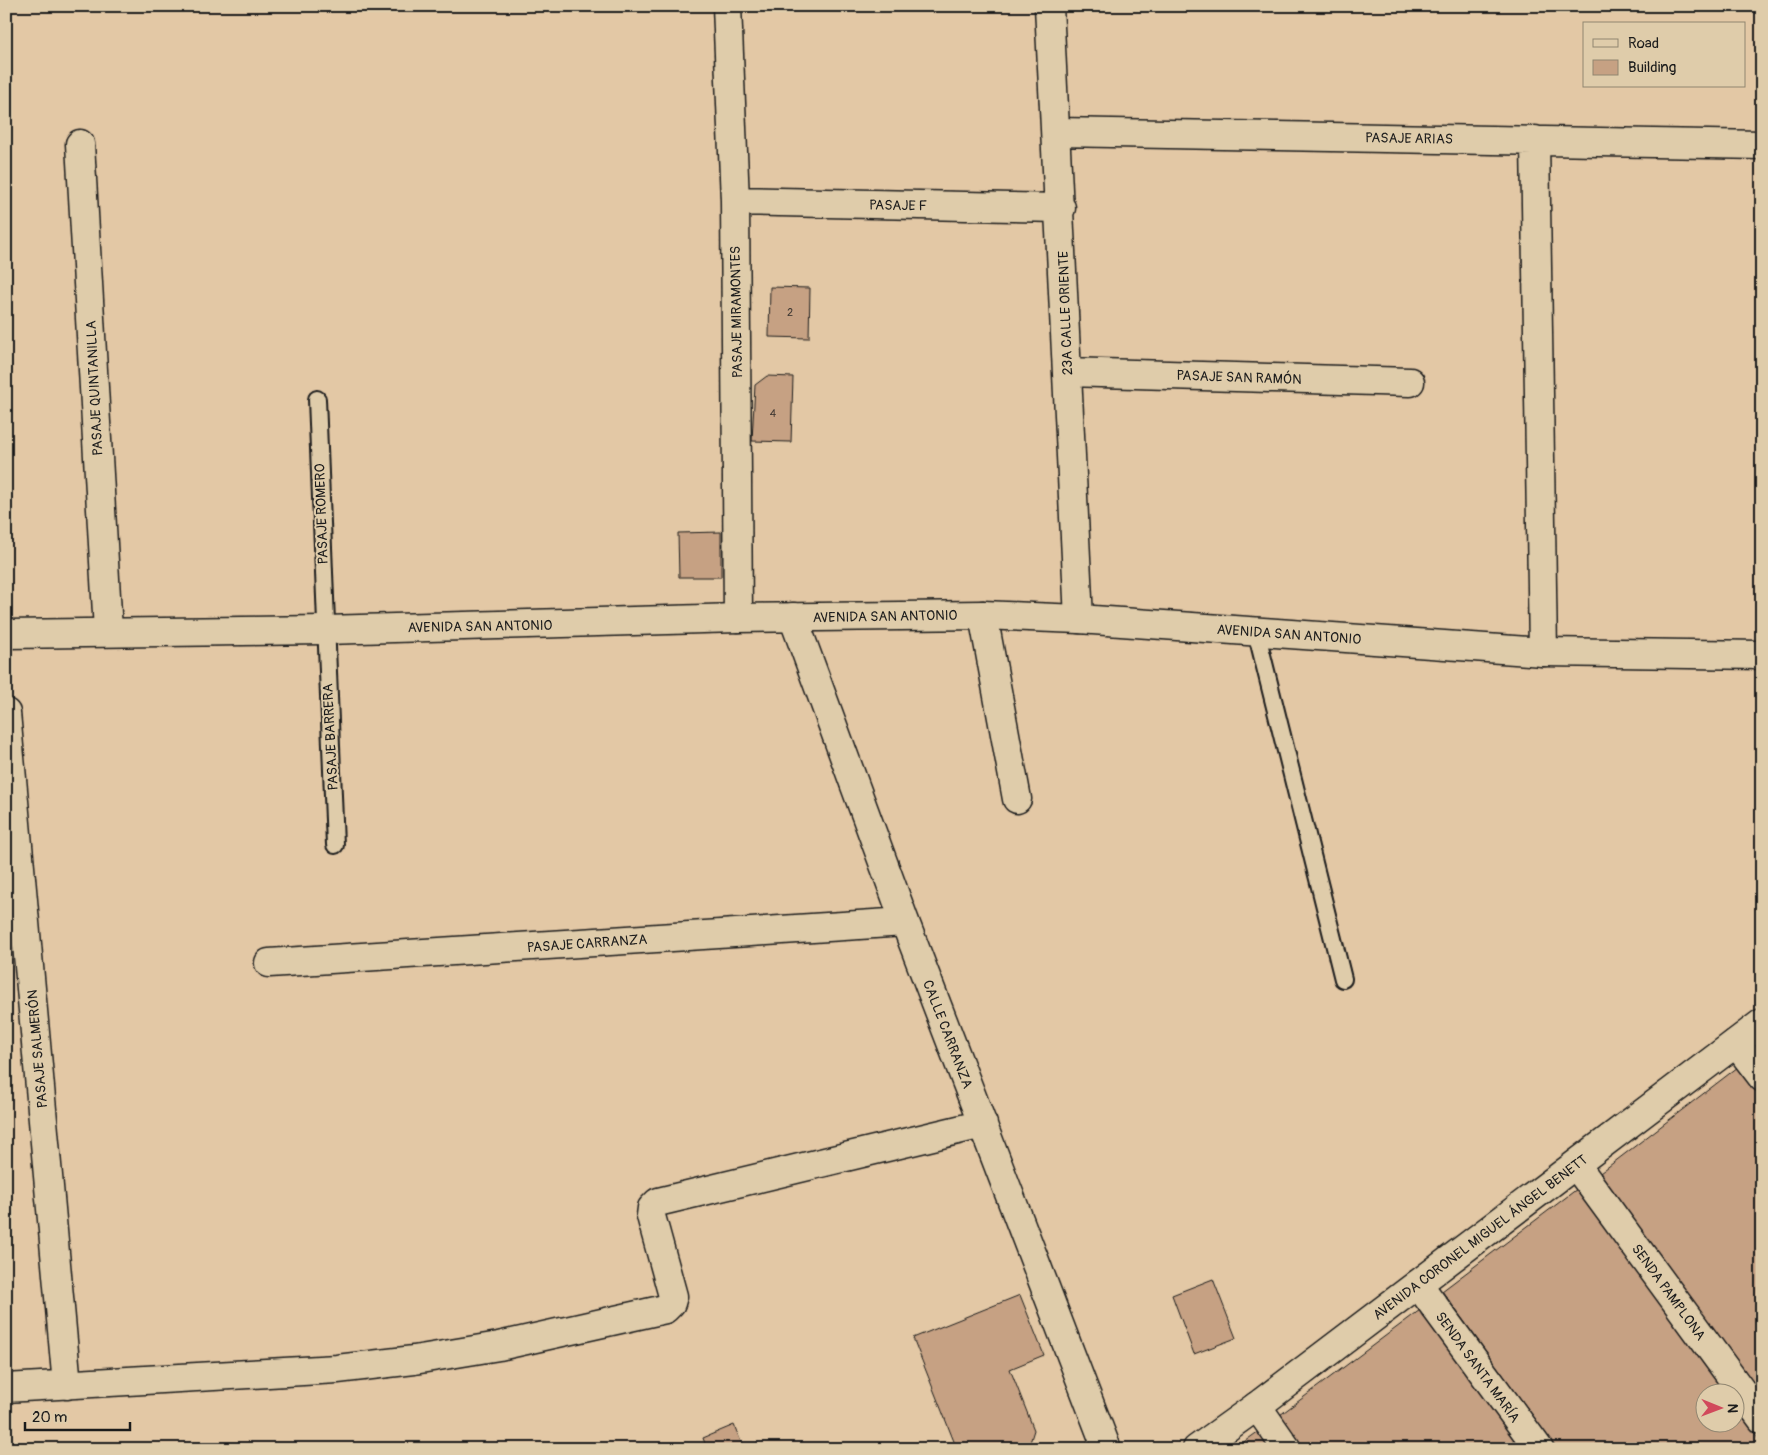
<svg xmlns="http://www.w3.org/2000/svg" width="1768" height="1455" font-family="Pangolin,sans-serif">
<rect width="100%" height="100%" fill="#e3c8a5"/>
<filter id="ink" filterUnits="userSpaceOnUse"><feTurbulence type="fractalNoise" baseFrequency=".02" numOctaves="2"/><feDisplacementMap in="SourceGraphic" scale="10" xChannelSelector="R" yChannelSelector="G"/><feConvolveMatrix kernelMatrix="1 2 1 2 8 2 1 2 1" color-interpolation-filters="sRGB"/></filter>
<g filter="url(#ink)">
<path fill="#c6a183" stroke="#1c1c1c" d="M 770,287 L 810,288 L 809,338 L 769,337 Z
M 767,376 L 793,377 L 791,442 L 752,441 L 755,385 Z
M 721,532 L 721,577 L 679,577 L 678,533 Z
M 1738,1067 L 1762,1100 L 1762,1397 L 1600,1173 Z
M 1577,1189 L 1725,1392 L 1706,1392 L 1706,1422 L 1736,1422 L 1736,1407 L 1762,1443 L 1762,1449 L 1557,1449 L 1442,1291 Z
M 1213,1279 L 1236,1338 L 1194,1354 L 1172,1295 Z
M 1020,1295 L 1044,1355 L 1010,1369 L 1034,1430 L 1028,1449 L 957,1449 L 913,1338 Z
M 1420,1310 L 1522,1449 L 1304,1449 L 1280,1415 Z
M 734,1425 L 744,1449 L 707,1449 L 703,1438 Z
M 1259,1431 L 1272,1449 L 1234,1449 Z"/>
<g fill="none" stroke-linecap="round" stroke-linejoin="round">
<defs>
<path id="service" d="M 317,399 L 335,845
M 1256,631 L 1343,979"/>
<path id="minor" d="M 727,6 L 735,201 L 738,618
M 1049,6 L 1079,619
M 1057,132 L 1762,145
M 1535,140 L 1543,652
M 80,144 L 108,631
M 735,201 L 1061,208
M 1067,372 L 1410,382
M 983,615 L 1017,799
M 793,617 L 905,922 L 1107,1449
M 6,713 L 67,1385
M 269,963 L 905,922
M 1736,1043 L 1762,1077
M 1576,1165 L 1762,1419
M 1418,1284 L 1539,1449
M 6,1388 L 337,1369 L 414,1360 L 499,1346 L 665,1309 L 671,1303 L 673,1296 L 651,1216 L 652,1208 L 658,1202 L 983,1124
M 1257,1406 L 1287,1449"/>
<path id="tertiary" d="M 6,634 L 325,630 L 738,618 L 983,615 L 1079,619 L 1543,652 L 1762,655
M 1197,1449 L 1257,1406 L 1762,1023"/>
</defs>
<use href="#service" stroke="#1c1c1c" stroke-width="20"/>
<use href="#minor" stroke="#1c1c1c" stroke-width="31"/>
<use href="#tertiary" stroke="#1c1c1c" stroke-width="31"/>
<use href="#service" stroke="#dfccaa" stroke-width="16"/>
<use href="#minor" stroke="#dfccaa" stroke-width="28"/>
<use href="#tertiary" stroke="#dfccaa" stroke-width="28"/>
</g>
</g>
<g text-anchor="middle" stroke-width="4" stroke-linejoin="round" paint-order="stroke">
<g font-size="11" fill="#463d36">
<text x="790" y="316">2</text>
<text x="773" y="417">4</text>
</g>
<g font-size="14" fill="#1c1c1c" stroke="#dfccaa">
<text transform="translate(1409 138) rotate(1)" y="5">PASAJE ARIAS</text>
<text transform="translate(898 205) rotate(1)" y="5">PASAJE F</text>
<text transform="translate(736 312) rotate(-91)" y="5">PASAJE MIRAMONTES</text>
<text transform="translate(1065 313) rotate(-92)" y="5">23A CALLE ORIENTE</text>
<text transform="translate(1239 377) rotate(2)" y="5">PASAJE SAN RAMÓN</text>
<text transform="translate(94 388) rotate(-93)" y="5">PASAJE QUINTANILLA</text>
<text transform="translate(321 514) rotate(-92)" y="5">PASAJE ROMERO</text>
<text transform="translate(885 616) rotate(-1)" y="5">AVENIDA SAN ANTONIO</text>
<text transform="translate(480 626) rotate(-1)" y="5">AVENIDA SAN ANTONIO</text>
<text transform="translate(1289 634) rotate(4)" y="5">AVENIDA SAN ANTONIO</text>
<text transform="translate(330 737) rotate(-93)" y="5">PASAJE BARRERA</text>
<text transform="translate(587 943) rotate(-4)" y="5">PASAJE CARRANZA</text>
<text transform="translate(948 1034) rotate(69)" y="5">CALLE CARRANZA</text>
<text transform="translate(37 1049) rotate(-95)" y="5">PASAJE SALMERÓN</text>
<text transform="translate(1480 1237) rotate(-37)" y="5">AVENIDA CORONEL MIGUEL ÁNGEL BENETT</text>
<text transform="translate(1669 1292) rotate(54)" y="5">SENDA PAMPLONA</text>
<text transform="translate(1478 1367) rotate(54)" y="5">SENDA SANTA MARÍA</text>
</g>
</g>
<rect width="1768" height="1455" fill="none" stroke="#dfccaa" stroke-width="25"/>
<rect x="12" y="12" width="1743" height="1430" fill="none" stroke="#1c1c1c" stroke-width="2" filter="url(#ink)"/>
<rect x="1583" y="22" width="162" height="65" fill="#dfccaa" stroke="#918671"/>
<rect x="1593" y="39" width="25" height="8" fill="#dfccaa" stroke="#918671"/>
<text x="1628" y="48" font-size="15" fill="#1c1c1c">Road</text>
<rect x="1593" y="60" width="25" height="15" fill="#c6a183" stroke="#918671"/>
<text x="1628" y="72" font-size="15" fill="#1c1c1c">Building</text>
<g transform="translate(1720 1408) rotate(91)"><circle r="24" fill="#dfccaa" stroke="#918671"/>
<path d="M0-4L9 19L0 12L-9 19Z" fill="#d1495b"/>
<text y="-8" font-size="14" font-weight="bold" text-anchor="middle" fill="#1c1c1c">N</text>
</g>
<path d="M25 1422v8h105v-8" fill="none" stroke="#1c1c1c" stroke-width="2.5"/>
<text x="32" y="1422" font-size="15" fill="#1c1c1c" stroke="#dfccaa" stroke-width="4" paint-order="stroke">20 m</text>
</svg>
